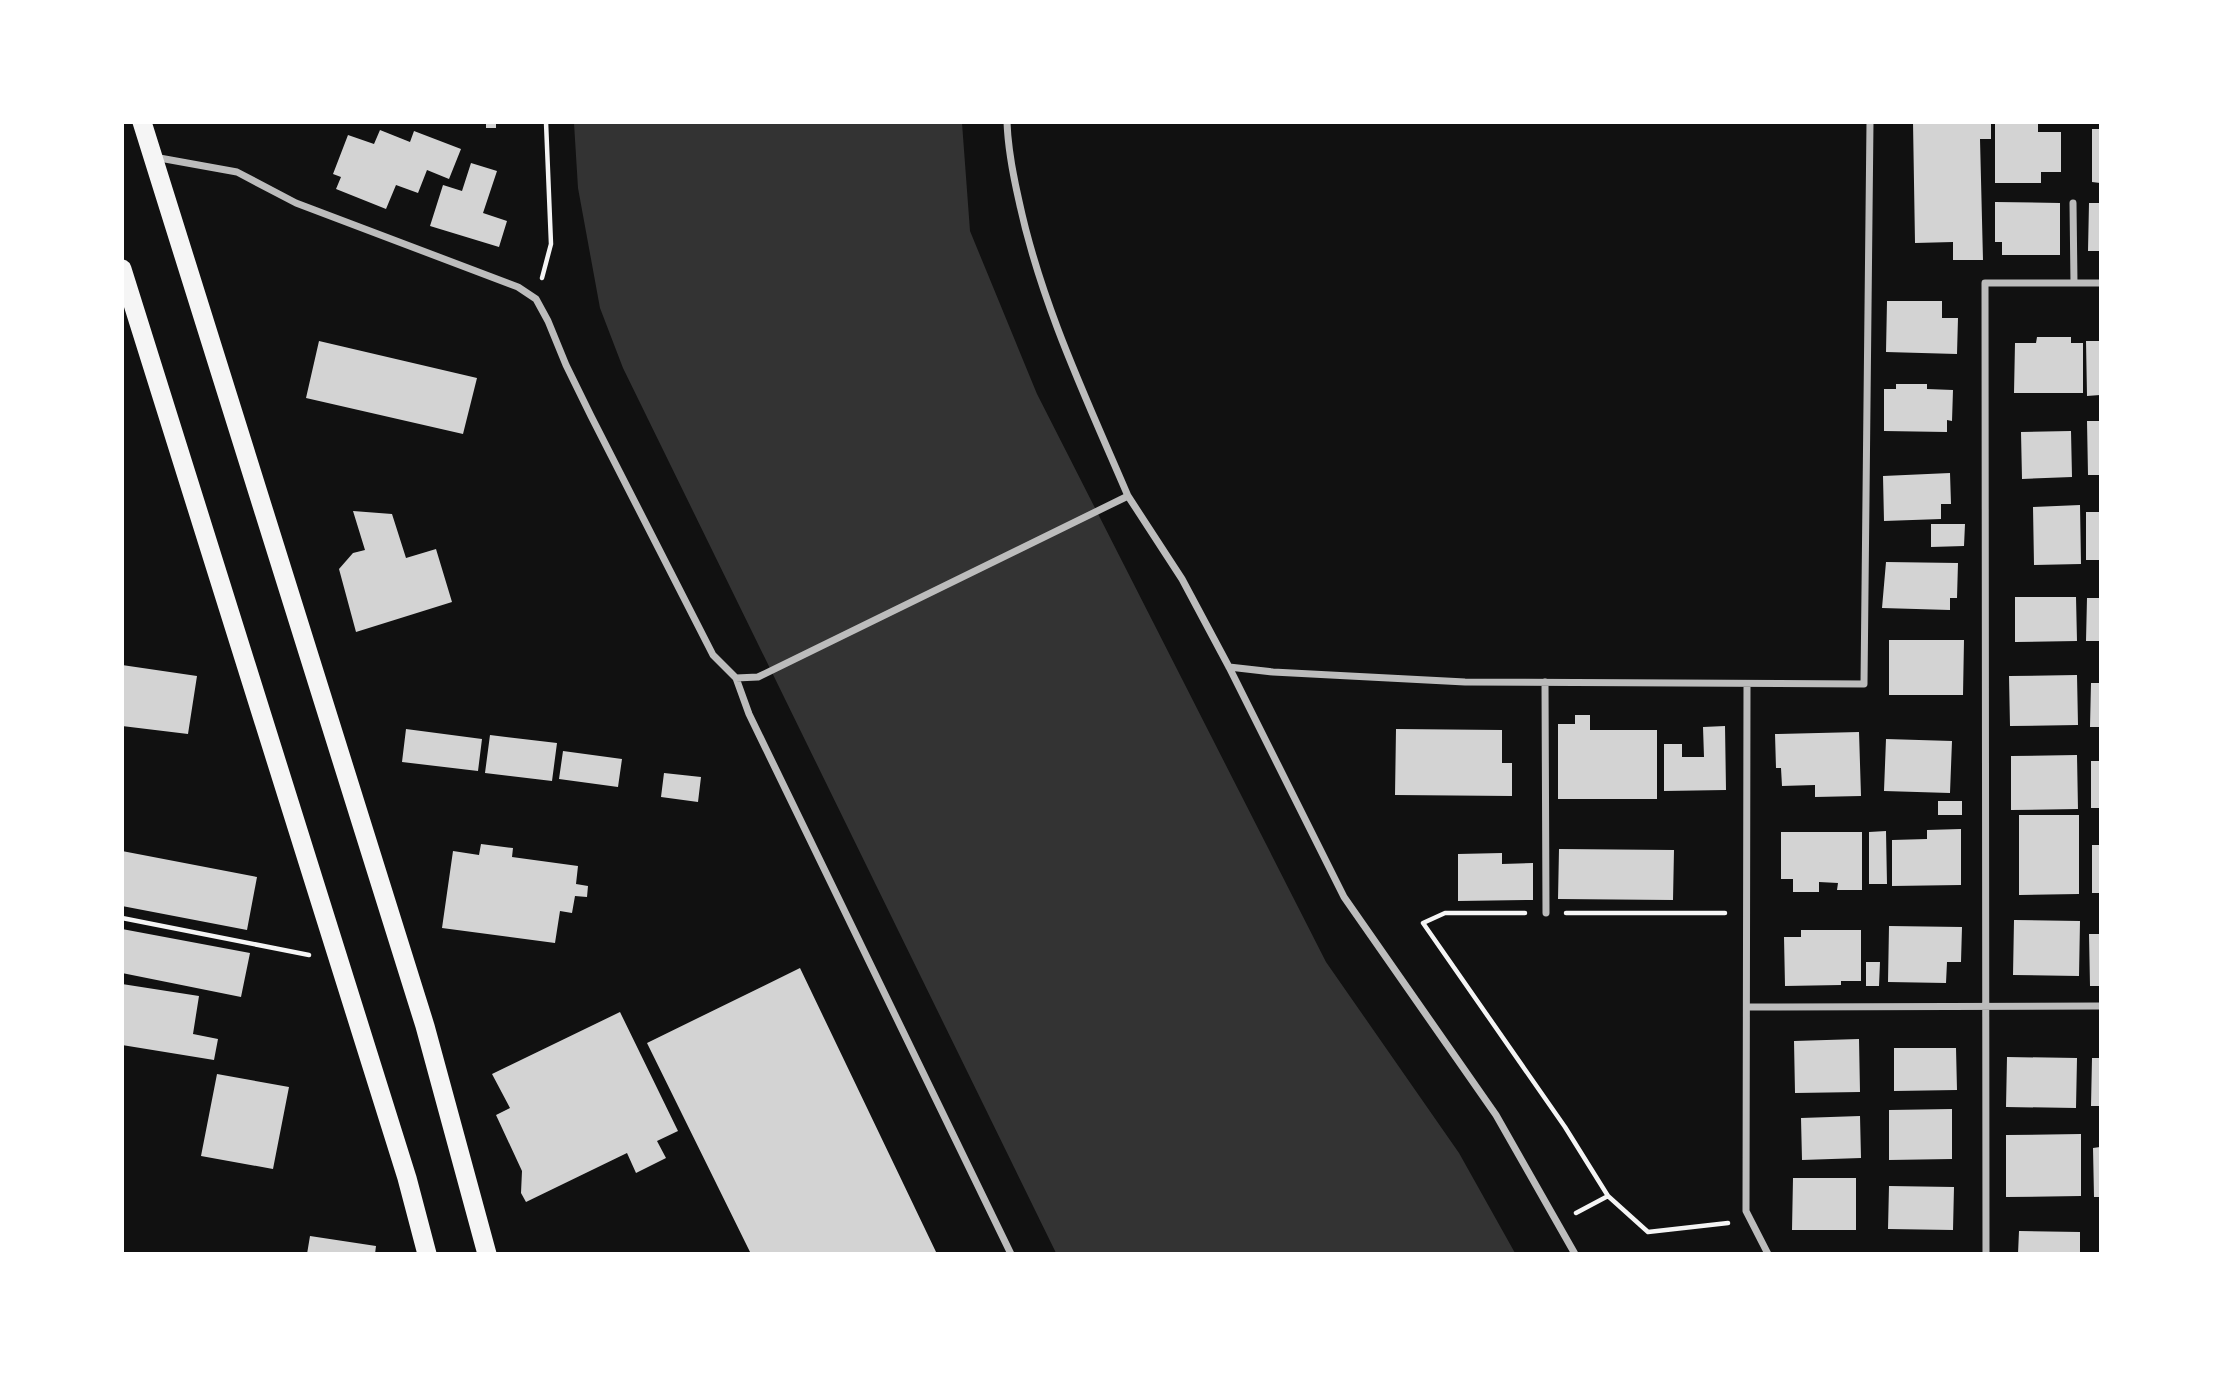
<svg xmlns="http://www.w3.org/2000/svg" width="2223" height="1376" font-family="'Nunito Sans',sans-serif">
<rect width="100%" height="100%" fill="#111"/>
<path fill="#333" d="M 574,123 L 962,123 L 970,231 L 1037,394 L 1326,962 L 1459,1153 L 1515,1253 L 1056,1253 L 623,368 L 600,308 L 578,188 Z"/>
<path fill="#d3d3d3" d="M 486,122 L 496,122 L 496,128 L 486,128 Z
M 1913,122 L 1991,122 L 1991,139 L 1980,139 L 1983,260 L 1953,260 L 1953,242 L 1915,243 Z
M 1995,122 L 2038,122 L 2038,132 L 2061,132 L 2061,172 L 2041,172 L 2041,183 L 1995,183 Z
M 2092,129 L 2100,129 L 2100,183 L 2092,182 Z
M 380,130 L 410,142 L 414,131 L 461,149 L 449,179 L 427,170 L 418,193 L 396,185 L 386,209 L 336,189 L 341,177 L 333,174 L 348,135 L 374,144 Z
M 471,163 L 497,171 L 483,213 L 507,221 L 499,247 L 430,226 L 443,185 L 462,191 Z
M 1995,202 L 2060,203 L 2060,255 L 2002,255 L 2002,242 L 1995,242 Z
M 2089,203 L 2100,203 L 2100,251 L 2088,251 Z
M 1887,301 L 1942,301 L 1942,318 L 1958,318 L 1957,354 L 1886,352 Z
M 2037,337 L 2071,337 L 2071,343 L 2083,343 L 2083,393 L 2014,393 L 2015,343 L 2036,343 Z
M 319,341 L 477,378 L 463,434 L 306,398 Z
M 2086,341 L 2100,341 L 2100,395 L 2087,396 Z
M 1896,384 L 1927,384 L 1927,389 L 1953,390 L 1952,421 L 1947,420 L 1947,432 L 1884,431 L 1884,389 L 1896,389 Z
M 2087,421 L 2100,421 L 2100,475 L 2088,475 Z
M 2071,431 L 2072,477 L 2022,479 L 2021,432 Z
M 1950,473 L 1951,504 L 1941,504 L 1941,519 L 1884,521 L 1883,476 Z
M 2080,505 L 2081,564 L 2034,565 L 2033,507 Z
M 353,511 L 392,514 L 406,558 L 436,549 L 452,602 L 356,632 L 339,569 L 353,553 L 365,550 Z
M 2086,512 L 2100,512 L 2100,560 L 2086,560 Z
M 1931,524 L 1965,524 L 1964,546 L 1931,547 Z
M 1886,562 L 1958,563 L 1957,598 L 1950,598 L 1950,610 L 1882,608 Z
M 2015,597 L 2076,597 L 2077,641 L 2015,642 Z
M 2087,598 L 2100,598 L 2100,641 L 2086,641 Z
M 1889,640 L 1964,640 L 1963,695 L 1889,695 Z
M 122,665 L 197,676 L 188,734 L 122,726 Z
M 2077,675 L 2078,725 L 2010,726 L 2009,676 Z
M 2091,683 L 2100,683 L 2100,727 L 2090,727 Z
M 1575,715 L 1590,715 L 1590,730 L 1657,730 L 1657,799 L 1558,799 L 1558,724 L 1575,724 Z
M 1725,726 L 1726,790 L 1664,791 L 1664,744 L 1682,744 L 1682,757 L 1704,757 L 1703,727 Z
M 406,729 L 482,739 L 478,771 L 402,762 Z
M 1396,729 L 1502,730 L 1502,763 L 1512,763 L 1512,796 L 1395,795 Z
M 1859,732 L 1861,796 L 1815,797 L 1815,785 L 1782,786 L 1781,768 L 1776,768 L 1775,734 Z
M 490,735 L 557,743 L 552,781 L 485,773 Z
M 1886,739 L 1952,741 L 1950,793 L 1884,791 Z
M 563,751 L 622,759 L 618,787 L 559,779 Z
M 2077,755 L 2078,809 L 2011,810 L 2011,756 Z
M 2091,761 L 2100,761 L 2100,808 L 2091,808 Z
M 664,773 L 701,777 L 698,802 L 661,797 Z
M 1938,801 L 1962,801 L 1962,815 L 1938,815 Z
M 2019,815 L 2079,815 L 2079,894 L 2019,895 Z
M 1961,829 L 1961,885 L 1892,886 L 1892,840 L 1927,839 L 1927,830 Z
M 1886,831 L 1887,884 L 1869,884 L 1869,832 Z
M 1781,832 L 1862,832 L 1862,890 L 1837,890 L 1838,883 L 1819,882 L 1819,892 L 1793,892 L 1793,879 L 1781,879 Z
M 481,844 L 513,848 L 512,857 L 578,866 L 576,884 L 588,886 L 587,897 L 575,896 L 572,913 L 560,911 L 555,943 L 442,928 L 453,851 L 479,855 Z
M 2092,845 L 2100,845 L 2100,893 L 2092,893 Z
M 1559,849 L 1674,850 L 1673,900 L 1558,899 Z
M 122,851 L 257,877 L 247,930 L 122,906 Z
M 1502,853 L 1502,864 L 1533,863 L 1533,900 L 1458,901 L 1458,854 Z
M 2014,920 L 2080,921 L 2079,976 L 2013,975 Z
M 1889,926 L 1962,927 L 1961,962 L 1947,962 L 1946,983 L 1888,982 Z
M 122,929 L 250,953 L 241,997 L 122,973 Z
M 1801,930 L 1861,930 L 1861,981 L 1841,981 L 1841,985 L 1785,986 L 1784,937 L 1801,937 Z
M 2089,934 L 2100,934 L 2100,986 L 2090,986 Z
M 1866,962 L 1880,962 L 1879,986 L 1866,986 Z
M 800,968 L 937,1254 L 751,1254 L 647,1043 Z
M 122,984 L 199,996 L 193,1034 L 218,1039 L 214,1060 L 122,1045 Z
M 620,1012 L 678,1131 L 657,1141 L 666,1158 L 636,1173 L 627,1153 L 526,1202 L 521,1193 L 522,1171 L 496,1115 L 510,1108 L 492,1074 Z
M 1859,1039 L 1860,1092 L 1795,1093 L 1794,1041 Z
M 1894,1048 L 1956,1048 L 1957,1090 L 1894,1091 Z
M 2007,1057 L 2077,1058 L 2076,1108 L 2006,1107 Z
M 2092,1058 L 2100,1058 L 2100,1106 L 2091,1106 Z
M 217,1074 L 289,1087 L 273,1169 L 201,1156 Z
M 1952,1109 L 1952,1159 L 1889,1160 L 1889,1110 Z
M 1860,1116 L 1861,1158 L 1802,1160 L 1801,1118 Z
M 2081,1134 L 2081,1196 L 2006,1197 L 2006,1135 Z
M 2100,1147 L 2100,1197 L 2094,1197 L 2093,1148 Z
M 1793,1178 L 1856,1178 L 1856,1230 L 1792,1230 Z
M 1889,1186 L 1954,1187 L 1953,1230 L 1888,1229 Z
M 2019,1231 L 2080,1232 L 2080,1254 L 2018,1254 Z
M 310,1236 L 376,1246 L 375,1254 L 307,1254 Z"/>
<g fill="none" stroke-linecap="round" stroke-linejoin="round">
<path stroke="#f5f5f5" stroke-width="4.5" d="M 542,278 L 551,244 L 546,122
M 1525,913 L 1445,913 L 1423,923 L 1565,1127 L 1608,1196 L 1648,1232 L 1728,1223
M 1566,913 L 1725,913
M 122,918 L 309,955
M 1576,1213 L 1608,1196"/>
<path stroke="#bcbcbc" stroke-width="7" d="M 1007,122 C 1008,150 1013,175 1019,201 C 1041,304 1087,400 1128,496
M 154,157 L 237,172 L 296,203 L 518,287 L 536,299 L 548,321 L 566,365 L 591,416 L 713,655 L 736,678 L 758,677 L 1128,496 L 1182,579 L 1229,667 L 1344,897 L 1496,1115 L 1575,1254
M 2073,203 L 2074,283
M 1229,667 L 1273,672 L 1465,682 L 1864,684 L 1870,122
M 736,678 L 749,714 L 1011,1254
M 1545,682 L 1546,913
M 1747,685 L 1746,1211 L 1768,1254
M 1747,1007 L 2100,1006
M 1986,1254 L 1985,283 L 2100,283"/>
<path stroke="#f5f5f5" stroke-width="19" d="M 142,122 L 425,1026 L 487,1254
M 122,269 L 407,1178 L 427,1254"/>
</g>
<rect width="2223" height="1376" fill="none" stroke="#ffffff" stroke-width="248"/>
</svg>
